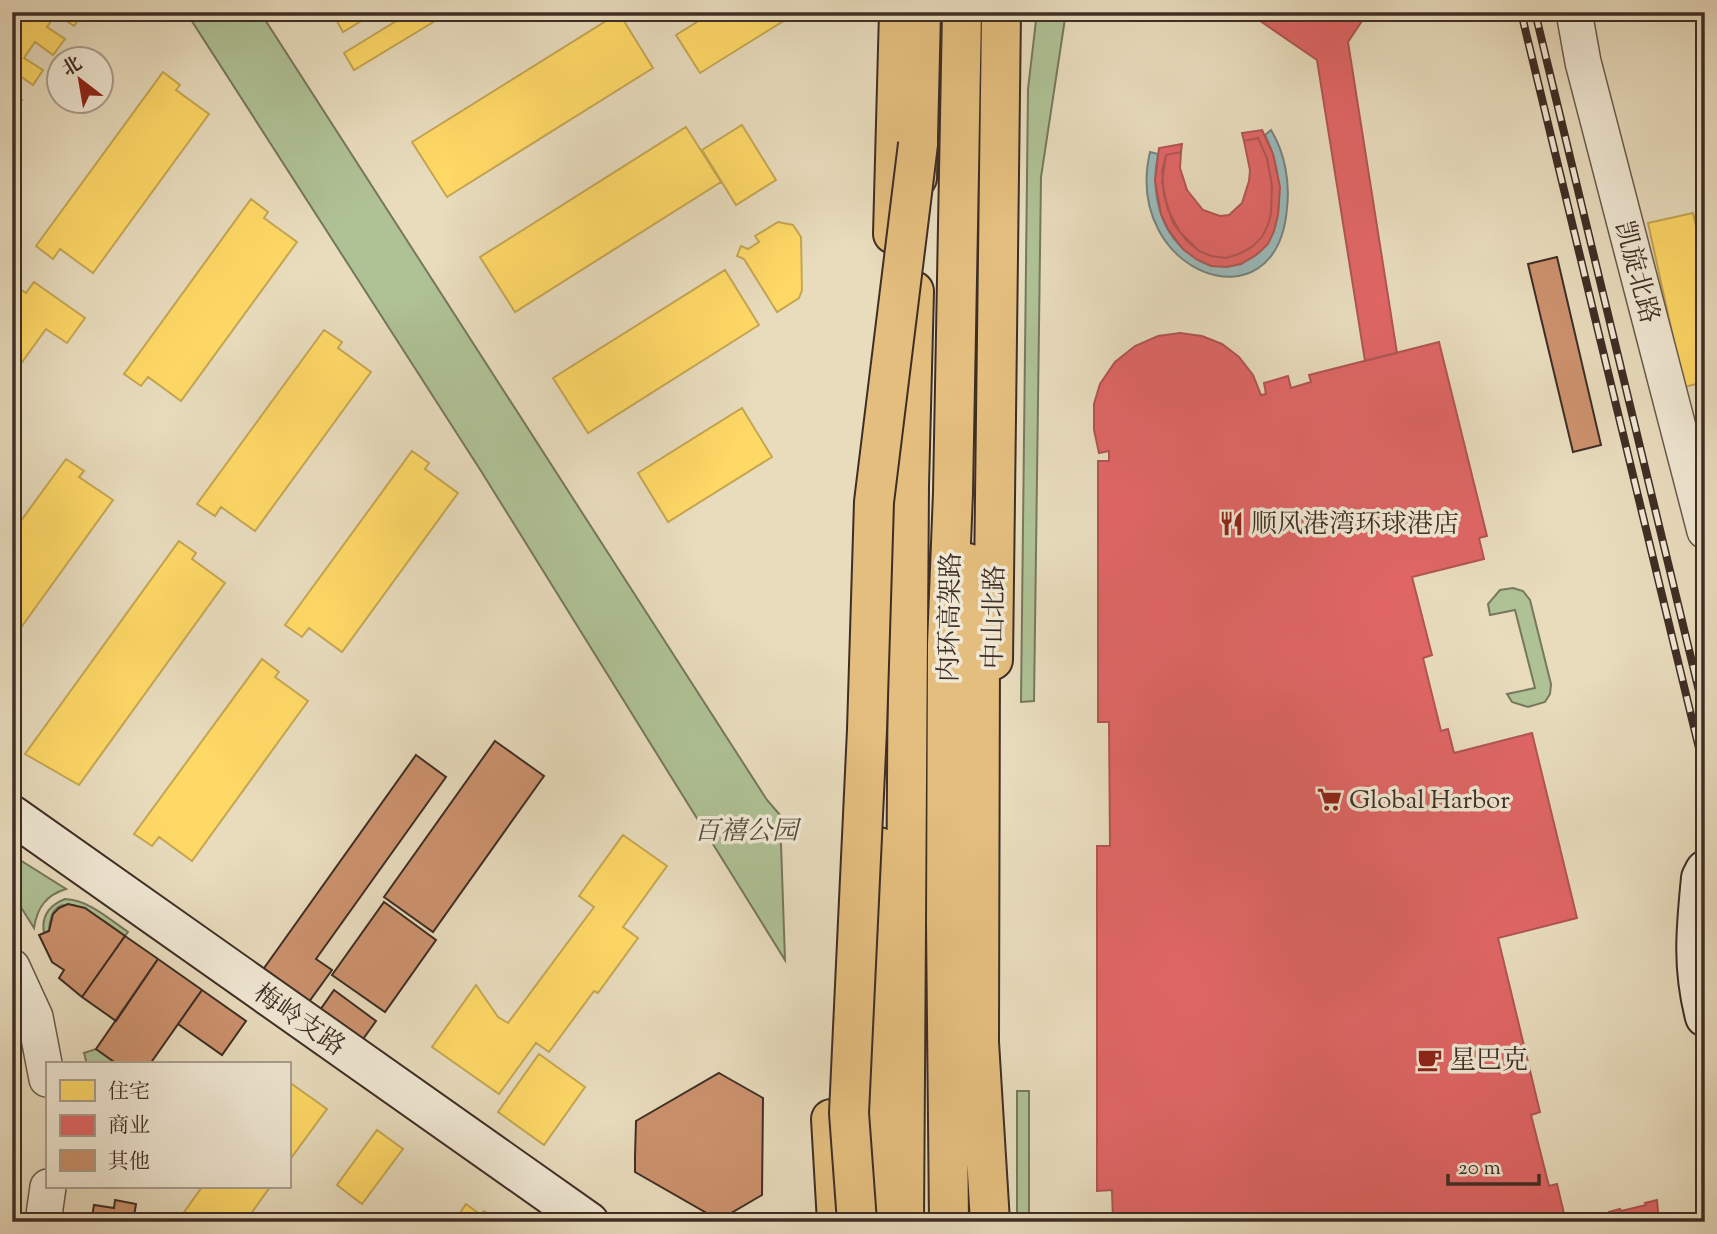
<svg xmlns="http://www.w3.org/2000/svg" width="1717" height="1234" font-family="'Sorts Mill Goudy','Noto Serif SC',serif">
<rect width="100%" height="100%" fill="#e8dcbd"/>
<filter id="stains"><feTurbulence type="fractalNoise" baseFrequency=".00286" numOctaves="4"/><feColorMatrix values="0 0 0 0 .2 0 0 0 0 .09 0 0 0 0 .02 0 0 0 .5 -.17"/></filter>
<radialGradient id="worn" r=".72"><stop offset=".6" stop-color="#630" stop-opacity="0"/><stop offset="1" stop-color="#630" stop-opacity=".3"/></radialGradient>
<path fill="#afc296" stroke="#77785e" stroke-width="2" d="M 186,12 L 260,12 L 767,800 L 780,815 L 785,960 L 481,471 Z
M 1037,12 L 1066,12 L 1041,177 L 1034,701 L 1021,702 L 1028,89 Z
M 1513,588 L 1523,591 L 1530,600 L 1551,684 L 1550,694 L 1545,702 L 1528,707 L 1512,702 L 1507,694 L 1535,688 L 1515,610 L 1490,615 L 1488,604 L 1500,590 Z
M 12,855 L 66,889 C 46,895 37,908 34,928 L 12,893 Z
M 65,899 C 89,900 109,919 128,932 L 125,936 C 105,922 51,876 49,931 L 44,933 C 41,916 50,905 65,899 Z
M 96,1049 L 117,1064 L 87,1064 L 84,1053 Z
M 1017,1091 L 1029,1091 L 1029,1222 L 1017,1222 Z"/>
<path fill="#9ab9ba" stroke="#76817f" stroke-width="2" d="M 1271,130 C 1285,153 1290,182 1287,208 C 1277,332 1122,273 1150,152 L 1158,154 C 1151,189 1158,229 1187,252 C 1194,257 1202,264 1210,265 C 1215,266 1222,265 1226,265 C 1263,262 1277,237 1279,203 C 1280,179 1276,157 1265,135 Z"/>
<path fill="#ffd966" stroke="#c5a653" stroke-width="2" d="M 12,12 L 84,12 L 74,26 L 56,14 L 47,27 L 65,39 L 53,55 L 35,42 L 24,58 L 43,70 L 33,85 L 13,71 L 12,73 Z
M 332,12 L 376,12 L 343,32 Z
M 411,12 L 429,12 L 435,21 L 354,70 L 344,53 Z
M 713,12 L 798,12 L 700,73 L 676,35 Z
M 619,13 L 653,68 L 447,197 L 412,142 Z
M 163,72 L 180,85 L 176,90 L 209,114 L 93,273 L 60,249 L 53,259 L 36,246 Z
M 12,93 L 22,100 L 12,114 Z
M 742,125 L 776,180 L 736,205 L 702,150 Z
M 686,127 L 721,182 L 515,312 L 480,257 Z
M 251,199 L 268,212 L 264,218 L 297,242 L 181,401 L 148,377 L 141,386 L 124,374 Z
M 1693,213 L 1699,239 L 1705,237 L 1705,382 L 1684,387 L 1648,223 Z
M 778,222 L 793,225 L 801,237 L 802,290 L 799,298 L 777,312 L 744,259 L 737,256 L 741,246 L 748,249 L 759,242 L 755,236 Z
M 725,270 L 759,325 L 588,433 L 553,378 Z
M 34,282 L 85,318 L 67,343 L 46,329 L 12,376 L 12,284 L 26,293 Z
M 324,330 L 342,342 L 338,348 L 371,372 L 255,531 L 221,507 L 215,516 L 197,504 Z
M 742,408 L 772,457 L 668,522 L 638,473 Z
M 412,451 L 429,463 L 425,469 L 458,493 L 342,652 L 309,628 L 302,637 L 285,625 Z
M 66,459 L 84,471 L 79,477 L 113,500 L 12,640 L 12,533 Z
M 179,541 L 196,553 L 192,559 L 225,583 L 79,785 L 25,754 Z
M 262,659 L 279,672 L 275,677 L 308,701 L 192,861 L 159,837 L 152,846 L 134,834 Z
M 623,835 L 667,866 L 623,927 L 638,938 L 598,993 L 594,991 L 549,1052 L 536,1043 L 499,1094 L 432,1047 L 476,985 L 498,1017 L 508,1023 L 594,907 L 579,896 Z
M 539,1054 L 585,1087 L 544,1145 L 498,1112 Z
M 289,1082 L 327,1109 L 289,1161 Z
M 377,1130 L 403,1149 L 362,1204 L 337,1185 Z
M 202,1187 L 270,1187 L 245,1222 L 177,1222 Z
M 466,1204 L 481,1215 L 484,1211 L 500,1222 L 448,1222 L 452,1217 L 456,1219 Z"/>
<path fill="#e06666" stroke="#b05553" stroke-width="2" d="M 1247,12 L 1368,12 L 1348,42 L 1397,353 L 1365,361 L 1317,60 Z
M 1262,130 L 1273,154 L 1280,187 L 1278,215 L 1274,231 L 1268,244 L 1256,255 L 1241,264 L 1227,267 L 1211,266 L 1196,259 L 1183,249 L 1168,229 L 1161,214 L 1155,181 L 1159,148 L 1182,144 L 1181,152 L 1166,155 L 1162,171 L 1164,195 L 1173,223 L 1187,241 L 1199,251 L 1211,256 L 1226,258 L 1239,254 L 1252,247 L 1262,237 L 1268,225 L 1271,213 L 1272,186 L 1267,158 L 1258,138 L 1244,141 L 1242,133 Z
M 1258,138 L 1267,158 L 1272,186 L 1271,213 L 1268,225 L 1262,237 L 1252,247 L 1239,254 L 1226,258 L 1211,256 L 1199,251 L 1180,232 L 1168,210 L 1162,182 L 1166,155 L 1181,152 L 1180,168 L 1187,190 L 1203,210 L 1220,216 L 1229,215 L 1242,203 L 1249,181 L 1250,170 L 1244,141 Z
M 1180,333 L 1202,336 L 1222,344 L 1239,357 L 1253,375 L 1261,395 L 1266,394 L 1264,383 L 1288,376 L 1291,388 L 1311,382 L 1309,375 L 1439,342 L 1487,536 L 1479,538 L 1484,559 L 1412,577 L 1432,655 L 1423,658 L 1441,731 L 1448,729 L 1454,753 L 1532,733 L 1577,918 L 1498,938 L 1540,1112 L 1531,1115 L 1549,1186 L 1557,1184 L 1566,1222 L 1113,1222 L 1112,1190 L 1097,1191 L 1097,846 L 1110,846 L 1109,722 L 1098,722 L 1098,461 L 1109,461 L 1109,451 L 1099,453 L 1094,430 L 1094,404 L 1100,384 L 1115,362 L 1135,346 L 1158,336 Z
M 1657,1200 L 1659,1222 L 1574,1222 L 1610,1214 L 1609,1212 L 1620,1209 L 1621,1211 L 1646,1205 L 1645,1203 Z"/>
<path fill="#cc926e" stroke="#3f2e26" stroke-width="2" d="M 1462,12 L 1493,12 L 1493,15 L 1463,20 Z
M 1557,257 L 1601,445 L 1573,452 L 1528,264 Z
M 495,741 L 544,776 L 433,932 L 384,897 Z
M 416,755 L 446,777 L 316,959 L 332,970 L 303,1010 L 257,978 Z
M 384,902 L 436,940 L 385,1012 L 332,975 Z
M 68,904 L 85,908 L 125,936 L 82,997 L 59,978 L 64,970 L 52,962 L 39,935 L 49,931 L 53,914 L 59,908 Z
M 125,936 L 158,959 L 116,1021 L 82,997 Z
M 158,959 L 202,990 L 150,1064 L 117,1064 L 96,1049 Z
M 202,990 L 246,1021 L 222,1055 L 178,1024 Z
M 334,990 L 376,1021 L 353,1053 L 311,1023 Z
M 719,1073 L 763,1098 L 762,1195 L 719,1220 L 635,1172 L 635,1156 L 636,1121 Z
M 115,1200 L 136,1204 L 133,1222 L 91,1222 L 94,1205 L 114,1208 Z"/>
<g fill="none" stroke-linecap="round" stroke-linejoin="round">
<defs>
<path id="street" d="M 1574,12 L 1583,62 L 1705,531
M 12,967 L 35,1017 L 47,1079
M 43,1222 L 48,1187"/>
<path id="secondary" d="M 12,815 L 589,1222
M 1705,870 L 1701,878 C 1696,929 1692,967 1705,1017"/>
<path id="primary" d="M 893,234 L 899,12
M 993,660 L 1001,12
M 879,847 L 877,969 L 879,1222
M 831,1119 L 837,1222"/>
<path id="highway" d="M 917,178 L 921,12
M 968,563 L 980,653 L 979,1042 L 990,1222
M 904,1222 L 909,486 L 914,291
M 949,1222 L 946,921 L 947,644 L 953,493 L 962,12"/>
</defs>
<use href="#street" stroke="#695a4c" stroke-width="38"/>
<use href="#secondary" stroke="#3f2e26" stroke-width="42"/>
<use href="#primary" stroke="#3f2e26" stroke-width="42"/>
<use href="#highway" stroke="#3f2e26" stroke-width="42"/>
<use href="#street" stroke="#f0e8d4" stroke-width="35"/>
<use href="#secondary" stroke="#f0e8d4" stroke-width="38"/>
<use href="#primary" stroke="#e4be7e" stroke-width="38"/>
<use href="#highway" stroke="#e4be7e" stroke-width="38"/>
<defs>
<path id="rail" d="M 1521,12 L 1705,773
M 1535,12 L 1705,716"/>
</defs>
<use href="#rail" stroke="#3f2e26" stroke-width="8"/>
<use href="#rail" stroke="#f0e8d4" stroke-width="5" stroke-dasharray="16" stroke-linecap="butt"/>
<defs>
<path id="highway-bridge" d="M 857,1222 L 849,1113 L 867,730 L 874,502 L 918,144"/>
</defs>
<use href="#highway-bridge" stroke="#3f2e26" stroke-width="42" stroke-linecap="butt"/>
<use href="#highway-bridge" stroke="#e4be7e" stroke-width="38"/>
</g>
<defs>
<symbol id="restaurant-bare" viewBox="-9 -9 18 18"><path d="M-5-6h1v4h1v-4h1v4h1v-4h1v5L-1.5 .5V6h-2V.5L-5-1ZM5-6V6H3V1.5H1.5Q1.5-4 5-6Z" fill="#8f2418" stroke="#f0e8d4" stroke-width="2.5" paint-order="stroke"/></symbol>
<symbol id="supermarket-bare" viewBox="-9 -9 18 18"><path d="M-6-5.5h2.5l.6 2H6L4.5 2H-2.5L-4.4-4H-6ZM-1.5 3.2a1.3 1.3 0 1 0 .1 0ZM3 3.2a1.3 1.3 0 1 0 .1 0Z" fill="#8f2418" stroke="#f0e8d4" stroke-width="2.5" paint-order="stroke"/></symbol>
<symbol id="cafe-bare" viewBox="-9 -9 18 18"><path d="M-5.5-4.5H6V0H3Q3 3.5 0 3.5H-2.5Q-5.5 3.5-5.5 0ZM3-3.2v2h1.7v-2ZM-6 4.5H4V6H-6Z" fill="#8f2418" stroke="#f0e8d4" stroke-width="2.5" paint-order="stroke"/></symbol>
</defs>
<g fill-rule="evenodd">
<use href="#restaurant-bare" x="1214" y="506" width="35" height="35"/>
<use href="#supermarket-bare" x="1312" y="782" width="35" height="35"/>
<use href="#cafe-bare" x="1412" y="1042" width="35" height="35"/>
</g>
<g text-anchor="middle" stroke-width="7" stroke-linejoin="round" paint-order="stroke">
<g font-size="26" fill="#3f2e26" stroke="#f0e8d4">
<text transform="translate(1638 272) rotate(75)" y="9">凯旋北路</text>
<text transform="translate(949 617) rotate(-89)" y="9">内环高架路</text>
<text transform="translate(993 617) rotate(-89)" y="9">中山北路</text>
<text transform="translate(300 1019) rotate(35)" y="9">梅岭支路</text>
</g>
<g font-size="26" fill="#3f2e26" stroke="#f0e8d4" text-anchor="start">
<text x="1251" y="532">顺风港湾环球港店</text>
<text x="1349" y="808">Global Harbor</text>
<text x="1450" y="1068">星巴克</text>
</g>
<g font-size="26" font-style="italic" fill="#554c3c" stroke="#f0e8d4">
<text x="746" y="839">百禧公园</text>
</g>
</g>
<rect width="1717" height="1234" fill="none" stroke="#e8dcbd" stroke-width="42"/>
<rect x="14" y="14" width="1689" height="1206" fill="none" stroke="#3f2e26" stroke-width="3.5"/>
<rect x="21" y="21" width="1675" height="1192" fill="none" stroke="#3f2e26" stroke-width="2"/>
<rect x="46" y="1062" width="245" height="126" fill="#f0e8d4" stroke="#a99e8e" stroke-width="2"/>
<rect x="60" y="1080" width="35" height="21" fill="#ffd966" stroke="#a99e8e" stroke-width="2"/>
<text x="108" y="1098" font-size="21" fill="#3f2e26">住宅</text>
<rect x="60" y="1115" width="35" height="21" fill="#e06666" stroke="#a99e8e" stroke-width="2"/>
<text x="108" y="1132" font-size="21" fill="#3f2e26">商业</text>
<rect x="60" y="1150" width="35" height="21" fill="#cc926e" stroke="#a99e8e" stroke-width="2"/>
<text x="108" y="1168" font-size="21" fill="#3f2e26">其他</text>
<g transform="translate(80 80) rotate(329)"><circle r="33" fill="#f0e8d4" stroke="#a99e8e" stroke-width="2"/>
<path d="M0-5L12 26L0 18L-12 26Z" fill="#8f2418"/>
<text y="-10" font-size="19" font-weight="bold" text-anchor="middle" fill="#3f2e26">北</text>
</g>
<path d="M1448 1174v10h91v-10" fill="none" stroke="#3f2e26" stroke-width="3.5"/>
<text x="1458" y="1174" font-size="21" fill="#3f2e26" stroke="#f0e8d4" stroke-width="5" paint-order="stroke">20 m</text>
<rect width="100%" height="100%" filter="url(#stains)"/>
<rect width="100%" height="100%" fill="url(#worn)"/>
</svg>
